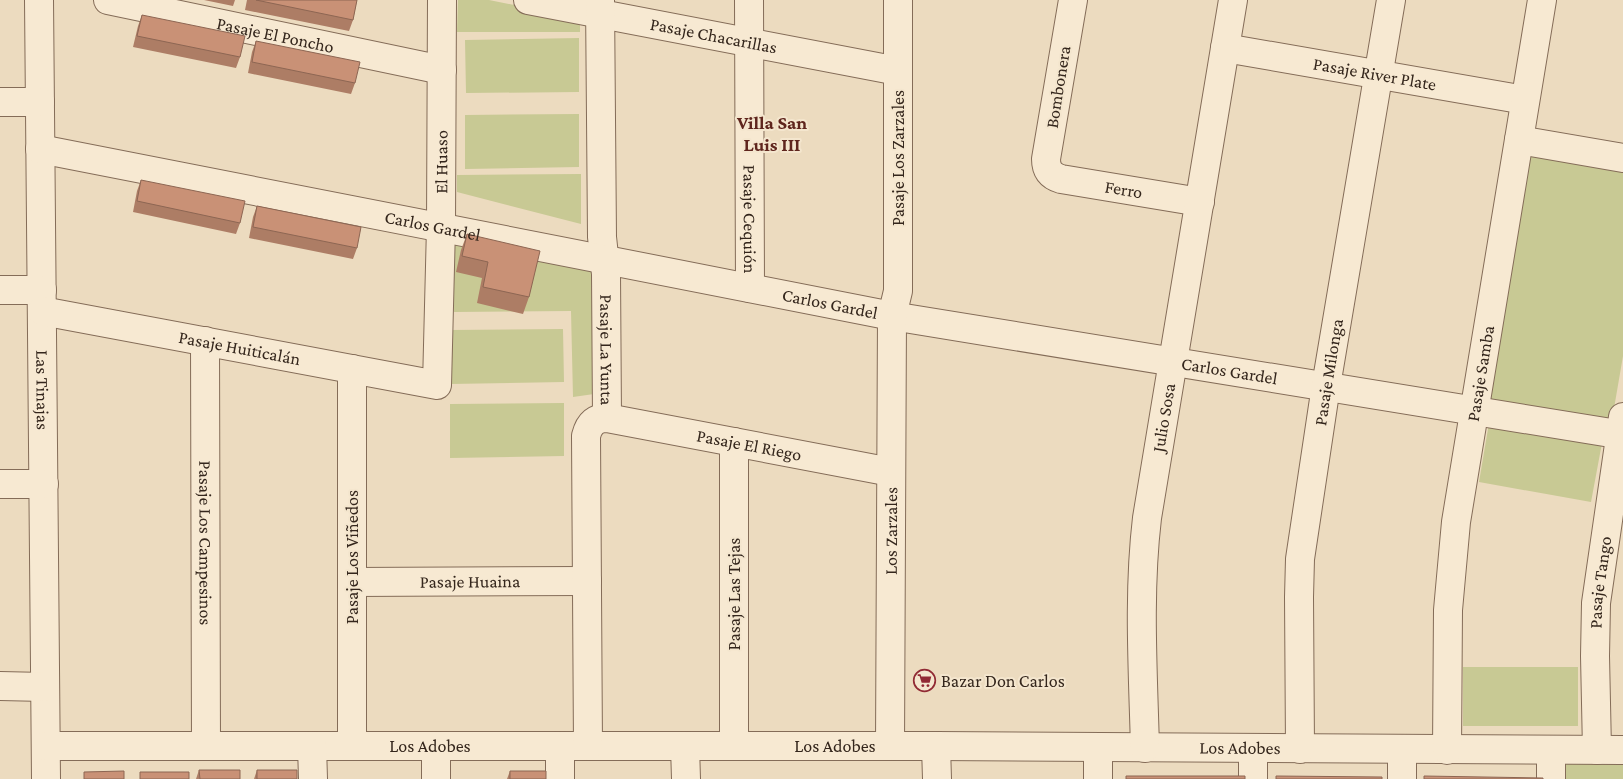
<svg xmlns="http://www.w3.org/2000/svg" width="1623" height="779" font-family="'Crimson Pro',serif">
<rect width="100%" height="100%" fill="#ecdbbf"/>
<path fill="#c8c994" d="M 458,0 L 489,0 L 580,18 L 580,32 L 457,32 Z
M 579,38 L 579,92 L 466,93 L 465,40 Z
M 579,114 L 579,167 L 465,169 L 465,115 Z
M 1525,151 L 1623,168 L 1623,356 L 1612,420 L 1484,398 Z
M 581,174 L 581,224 L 457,192 L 457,175 Z
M 453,238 L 591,268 L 594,394 L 573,397 L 571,311 L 454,312 Z
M 563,329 L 564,382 L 450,384 L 450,330 Z
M 564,403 L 564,456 L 450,458 L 450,404 Z
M 1489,423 L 1602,443 L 1591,502 L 1479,482 Z
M 1463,667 L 1578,667 L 1578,726 L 1463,726 Z
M 1623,760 L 1623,779 L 1563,779 L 1563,761 Z"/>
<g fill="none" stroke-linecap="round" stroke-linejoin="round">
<defs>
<g id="minor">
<path id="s1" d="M 39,0 L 46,779"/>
<path id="s2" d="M 108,0 L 442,70"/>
<path id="s3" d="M 528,0 L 898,71"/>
<path id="s4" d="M 600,0 L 602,237 L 606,274 L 607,418"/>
<path id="s5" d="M 749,0 L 750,288"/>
<path id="s6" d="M 1073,0 L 1046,159 C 1046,170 1051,176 1061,179 L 1200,202"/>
<path id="s7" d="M 1225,48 L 1525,100"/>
<path d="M 0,102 L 40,102"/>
<path d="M 1519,140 L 1623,158"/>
<path id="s8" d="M 40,149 L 892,316 L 1623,435"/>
<path d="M 0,290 L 42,290"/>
<path id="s9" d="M 42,311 L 437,385 L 441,227 L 442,0"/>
<path id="s10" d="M 205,341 L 206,746"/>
<path d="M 352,369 L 352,746"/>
<path d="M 734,442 L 734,746"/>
<path d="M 0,484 L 44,484"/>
<path id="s11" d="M 352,582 L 587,581"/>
<path d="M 0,686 L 45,687"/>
<path id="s12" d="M 46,746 L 936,746 L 1623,750"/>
<path d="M 312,746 L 313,779"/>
<path d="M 436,746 L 436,779"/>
<path d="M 560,746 L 560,779"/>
<path id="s13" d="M 588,746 L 586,436 C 589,424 595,418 607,418 L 891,472"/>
<path d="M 685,746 L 686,779"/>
<path id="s14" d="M 890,746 L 892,316 L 898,291 L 898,0"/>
<path d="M 936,746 L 937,779"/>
<path id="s15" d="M 1145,748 C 1143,671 1138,594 1147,518 L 1233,0"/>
<path d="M 1253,749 L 1253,779"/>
<path id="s16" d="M 1300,749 L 1299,597 L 1300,559 L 1326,386 L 1391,0"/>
<path id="s17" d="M 1447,750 L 1448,610 L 1456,522 L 1542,0"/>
<path d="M 1551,750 L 1551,779"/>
<path id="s18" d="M 1597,750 L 1595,656 L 1596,603 L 1623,417"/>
<path d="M 1098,779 L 1098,748"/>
<path d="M 1402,779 L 1402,749"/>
</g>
</defs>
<use href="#minor" stroke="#846c58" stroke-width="30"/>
<use href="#minor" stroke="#f7e9d2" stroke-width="28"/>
</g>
<path fill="#ad7d65" d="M 204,0 L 235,0 L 233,6 Z
M 247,0 L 357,0 L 353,20 L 349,31 L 245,10 Z
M 142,15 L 240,57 L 236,68 L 133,47 L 138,26 Z
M 256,41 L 355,83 L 351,94 L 248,73 L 252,52 Z
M 141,180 L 240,223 L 236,234 L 133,212 L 137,191 Z
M 257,206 L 357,248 L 353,259 L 249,238 L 253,217 Z
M 467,234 L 529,297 L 523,314 L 477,303 L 482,278 L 456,272 L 461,250 Z
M 199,770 L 240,779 L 196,779 Z
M 257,770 L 297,779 L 254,779 Z
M 510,771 L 546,779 L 507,779 Z"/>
<path fill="#c99176" stroke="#8d6653" d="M 256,0 L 357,0 L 353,20 Z
M 142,15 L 245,36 L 240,57 L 137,36 Z
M 256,41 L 360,62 L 355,83 L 252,62 Z
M 141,180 L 245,201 L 240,223 L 137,201 Z
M 257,206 L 361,227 L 357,248 L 253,227 Z
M 467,234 L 540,251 L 529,297 L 483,287 L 488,262 L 462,256 Z
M 199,770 L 240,770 L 240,779 L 200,779 Z
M 257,770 L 297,770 L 297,779 L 257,779 Z
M 124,771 L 124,779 L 84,779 L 84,772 Z
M 510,771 L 546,771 L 546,779 L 510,779 Z
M 140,772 L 189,772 L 189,779 L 140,779 Z
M 1126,776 L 1245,776 L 1245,779 L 1126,779 Z
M 1276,776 L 1382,777 L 1382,779 L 1276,779 Z
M 1424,776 L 1543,778 L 1543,779 L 1424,779 Z"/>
<defs>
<symbol id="supermarket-ring" viewBox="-11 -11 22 22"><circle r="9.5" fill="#f4e6ce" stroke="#912a34" stroke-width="1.5"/><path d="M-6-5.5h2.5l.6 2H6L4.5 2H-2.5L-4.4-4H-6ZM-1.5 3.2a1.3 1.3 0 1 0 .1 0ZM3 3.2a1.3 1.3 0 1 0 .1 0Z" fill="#912a34"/></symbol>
</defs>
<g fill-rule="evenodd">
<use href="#supermarket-ring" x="912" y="668" width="25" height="25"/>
</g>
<g text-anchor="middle" stroke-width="4" stroke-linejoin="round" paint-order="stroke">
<g font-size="18" fill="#34261c" stroke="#f4e6ce">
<text dy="6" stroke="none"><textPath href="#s2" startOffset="171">Pasaje El Poncho</textPath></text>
<text dy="6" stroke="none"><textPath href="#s3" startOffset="189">Pasaje Chacarillas</textPath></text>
<text dy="6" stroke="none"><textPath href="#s7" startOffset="152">Pasaje River Plate</textPath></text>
<text transform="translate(1058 87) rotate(-81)" y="6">Bombonera</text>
<text transform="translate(898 158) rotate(-90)" y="6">Pasaje Los Zarzales</text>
<text dy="6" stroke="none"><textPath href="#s9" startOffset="625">El Huaso</textPath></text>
<text dy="6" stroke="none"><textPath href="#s6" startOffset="252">Ferro</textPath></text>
<text dy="6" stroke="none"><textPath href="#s5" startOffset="219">Pasaje Cequión</textPath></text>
<text dy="6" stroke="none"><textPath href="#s8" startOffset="400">Carlos Gardel</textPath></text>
<text dy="6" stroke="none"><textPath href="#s8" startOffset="805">Carlos Gardel</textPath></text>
<text dy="6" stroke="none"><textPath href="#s9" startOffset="201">Pasaje Huiticalán</textPath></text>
<text dy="6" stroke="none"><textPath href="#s4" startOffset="350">Pasaje La Yunta</textPath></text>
<text dy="6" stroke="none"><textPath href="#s8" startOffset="1210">Carlos Gardel</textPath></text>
<text dy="6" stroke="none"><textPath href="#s16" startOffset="379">Pasaje Milonga</textPath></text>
<text dy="6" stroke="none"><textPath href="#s17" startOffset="379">Pasaje Samba</textPath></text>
<text dy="6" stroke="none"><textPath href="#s1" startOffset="390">Las Tinajas</textPath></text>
<text dy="6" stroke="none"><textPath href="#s15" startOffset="332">Julio Sosa</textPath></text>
<text dy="6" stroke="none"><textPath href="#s13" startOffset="485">Pasaje El Riego</textPath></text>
<text dy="6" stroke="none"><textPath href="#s14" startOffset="215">Los Zarzales</textPath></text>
<text dy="6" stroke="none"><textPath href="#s10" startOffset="202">Pasaje Los Campesinos</textPath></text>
<text transform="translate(352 557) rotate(-90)" y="6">Pasaje Los Viñedos</text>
<text dy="6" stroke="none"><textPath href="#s11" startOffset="118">Pasaje Huaina</textPath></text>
<text dy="6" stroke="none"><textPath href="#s18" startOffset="168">Pasaje Tango</textPath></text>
<text transform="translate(734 594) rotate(-90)" y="6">Pasaje Las Tejas</text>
<text dy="6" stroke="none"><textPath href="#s12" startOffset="384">Los Adobes</textPath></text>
<text dy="6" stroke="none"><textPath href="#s12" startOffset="789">Los Adobes</textPath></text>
<text dy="6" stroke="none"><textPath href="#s12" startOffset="1194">Los Adobes</textPath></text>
</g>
<g font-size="18" fill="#34261c" stroke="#f4e6ce" text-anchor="start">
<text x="941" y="687">Bazar Don Carlos</text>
</g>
<g font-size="19" font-weight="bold" fill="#5f251d" stroke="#f4e6ce">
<text x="772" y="129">Villa San<tspan x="772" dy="22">Luis III</tspan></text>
</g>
</g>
</svg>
